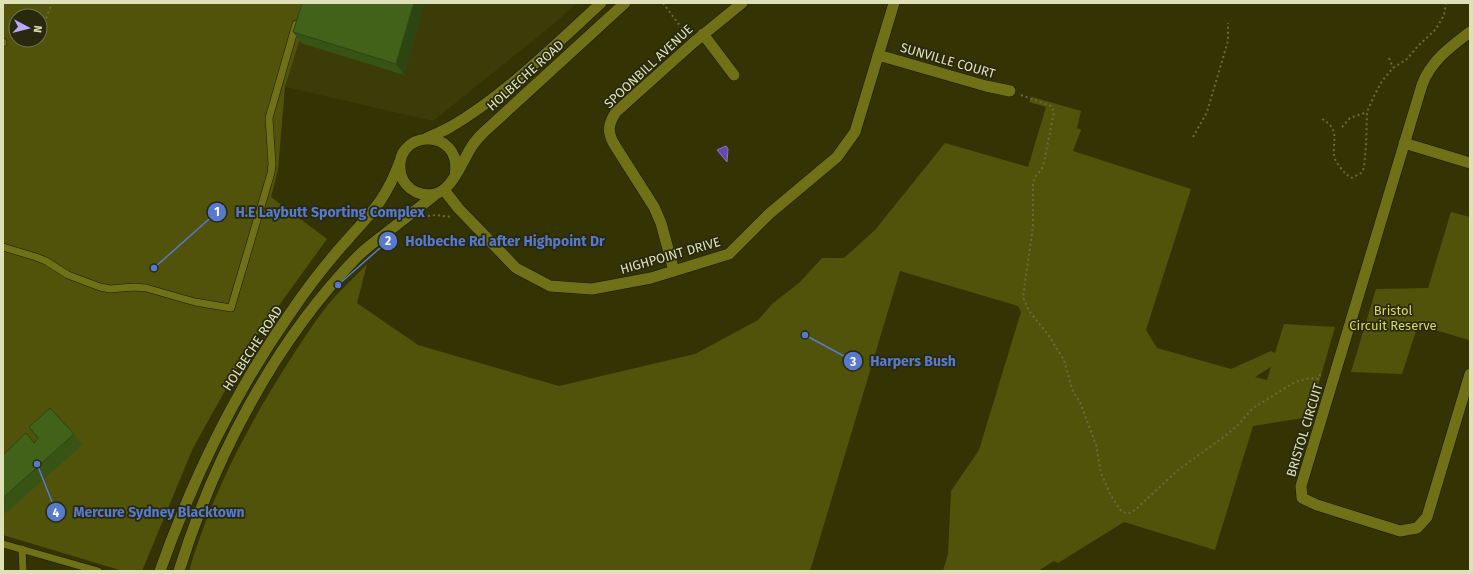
<svg xmlns="http://www.w3.org/2000/svg" width="1473" height="574" font-family="'Fira Sans',sans-serif">
<rect width="100%" height="100%" fill="#333304"/>
<path fill="#3b3c07" d="M 311,3 L 577,3 L 555,23 L 433,121 L 285,87 Z"/>
<path fill="#52530a" fill-rule="evenodd" d="M 3,3 L 311,3 L 285,87 L 278,170 L 271,197 L 327,239 L 251,344 L 193,448 L 142,571 L 123,571 L 3,535 ZM 16,16 L 40,16 L 40,40 L 16,40 Z
M 1032,97 L 1081,111 L 1077,128 L 1081,130 L 1073,151 L 1191,189 L 1146,330 L 1157,348 L 1231,369 L 1271,351 L 1275,353 L 1284,324 L 1335,327 L 1309,417 L 1253,426 L 1215,550 L 1124,522 L 1058,563 L 1054,561 L 1038,571 L 943,571 L 948,554 L 951,491 L 979,450 L 1021,312 L 1018,306 L 900,271 L 810,571 L 189,571 C 210,499 246,429 286,366 C 299,346 312,325 327,306 C 339,291 354,278 367,264 L 357,303 L 418,345 L 559,386 L 695,354 L 758,320 L 772,304 L 799,283 L 822,258 L 844,258 L 875,230 L 945,143 L 1028,167 L 1046,107 L 1029,102 ZM 1271,367 L 1267,380 L 1255,377 Z
M 1451,212 L 1470,217 L 1470,335 L 1469,340 L 1418,325 L 1402,374 L 1351,372 L 1376,289 L 1428,288 Z"/>
<path fill="#6449b5" stroke="#8977b6" d="M 726,146 L 728,149 L 727,162 L 717,150 Z"/>
<g fill="none" stroke-linecap="round" stroke-linejoin="round">
<defs>
<path id="service" d="M 3,43 L 3,42
M 3,247 L 36,257 L 46,261 L 68,275 L 100,287 L 110,289 L 134,287 L 146,288 L 195,302 L 231,308 L 271,173 L 272,164 L 269,118 L 296,24
M 3,544 L 98,571
M 22,549 L 23,571"/>
<path id="minor" d="M 1470,32 C 1450,47 1431,61 1422,85 L 1301,486 L 1302,498 L 1317,505 L 1400,531 L 1417,528 L 1427,517 L 1470,374
M 703,34 L 734,75
M 878,55 L 986,86 L 1010,91
M 1404,143 L 1470,163
M 444,190 L 459,209 L 516,268 L 550,286 L 592,289 L 651,278 L 729,254 L 769,214 L 837,157 L 855,132 L 894,3
M 674,271 L 661,223 L 654,207 L 614,144 C 607,132 608,124 616,112 L 693,43 L 742,3"/>
<path id="tertiary" d="M 427,138 C 435,134 444,131 452,126 C 505,95 555,45 601,3
M 455,176 C 464,125 390,129 401,175 C 403,182 409,189 416,192 C 449,206 459,166 472,146 C 476,140 480,136 484,132 L 625,3
M 160,571 C 193,478 234,393 291,312 C 308,287 329,260 349,238 C 374,210 387,197 400,161
M 179,571 C 214,458 275,341 358,256 C 367,247 377,240 386,233 C 403,220 420,207 436,194"/>
</defs>
<use href="#service" stroke="#1a1a02" stroke-width="8"/>
<use href="#minor" stroke="#1a1a02" stroke-width="12"/>
<use href="#tertiary" stroke="#1a1a02" stroke-width="12"/>
<path stroke="#6a6b3e" stroke-width="2" stroke-dasharray="2 3" stroke-linecap="butt" d="M 663,3 L 686,34
M 40,26 L 46,19 L 52,3
M 1389,58 L 1393,68
M 1021,95 L 1051,106 L 1054,112 L 1043,167 L 1035,177 L 1033,182 L 1033,226 L 1023,297 L 1029,311 L 1049,336 L 1064,360 L 1073,392 L 1080,402 L 1090,429 L 1096,445 L 1101,473 L 1110,494 L 1121,511 L 1126,513 L 1130,513 L 1135,510 L 1178,470 L 1225,436 L 1237,426 L 1253,408 L 1295,382 L 1310,378 L 1318,379 L 1320,375 L 1323,376
M 1322,119 C 1343,131 1330,144 1335,159 C 1336,162 1338,164 1340,167 C 1344,172 1346,175 1352,178 L 1361,173 L 1364,168 L 1366,146 L 1367,112 L 1374,96 L 1382,81 L 1393,68 L 1407,59 L 1418,46 L 1436,29 L 1444,15 L 1446,3
M 1342,127 L 1350,118 L 1367,112
M 1193,137 L 1207,112 L 1228,41 L 1228,23
M 428,216 L 436,215 L 451,217"/>
<use href="#service" stroke="#707116" stroke-width="7"/>
<use href="#minor" stroke="#707116" stroke-width="11"/>
<use href="#tertiary" stroke="#707116" stroke-width="11"/>
</g>
<path fill="#385415" d="M 302,3 L 425,3 L 404,75 L 301,43 L 293,32 Z
M 29,427 L 74,434 L 82,445 L 6,513 L 3,513 L 3,455 L 34,443 L 37,439 Z"/>
<path fill="#2e4511" d="M 414,3 L 425,3 L 404,75 L 396,64 Z"/>
<path fill="#416218" stroke="#2e4511" d="M 302,3 L 414,3 L 396,64 L 293,32 Z
M 50,408 L 74,434 L 3,498 L 3,455 L 26,433 L 34,443 L 38,438 L 29,427 Z"/>
<g text-anchor="middle" stroke-width="3.5" stroke-linejoin="round" paint-order="stroke">
<g font-size="13" fill="#dee1b8" stroke="#28290e">
<text transform="translate(948 60) rotate(16)" y="5">SUNVILLE COURT</text>
<text transform="translate(648 66) rotate(-43)" y="5">SPOONBILL AVENUE</text>
<text transform="translate(525 75) rotate(-42)" y="5">HOLBECHE ROAD</text>
<text transform="translate(670 255) rotate(-16)" y="5">HIGHPOINT DRIVE</text>
<text transform="translate(252 348) rotate(-57)" y="5">HOLBECHE ROAD</text>
<text transform="translate(1304 430) rotate(-73)" y="5">BRISTOL CIRCUIT</text>
</g>
<g font-size="13" fill="#d9dc56" stroke="#28290e">
<text x="1393" y="315">Bristol<tspan x="1393" dy="15">Circuit Reserve</tspan></text>
</g>
</g>
<path fill="none" stroke="#577ace" stroke-width="1.5" d="M154 268L217 212M338 285L388 241M805 335L853 361M37 464L56 512"/>
<g fill="#577ace" stroke="#28290e" stroke-width="1.5">
<circle cx="154" cy="268" r="4"/>
<circle cx="338" cy="285" r="4"/>
<circle cx="805" cy="335" r="4"/>
<circle cx="37" cy="464" r="4"/>
<circle cx="217" cy="212" r="10"/>
<circle cx="388" cy="241" r="10"/>
<circle cx="853" cy="361" r="10"/>
<circle cx="56" cy="512" r="10"/>
</g>
<g font-size="12" text-anchor="middle" font-weight="bold" fill="#fff">
<text x="217" y="216">1</text>
<text x="388" y="245">2</text>
<text x="853" y="366">3</text>
<text x="56" y="517">4</text>
</g>
<g font-size="14" text-anchor="middle" font-weight="bold" fill="#577ace" stroke="#28290e" stroke-width="3.5" stroke-linejoin="round" paint-order="stroke">
<text x="330" y="217">H.E Laybutt Sporting Complex</text>
<text x="505" y="246">Holbeche Rd after Highpoint Dr</text>
<text x="913" y="366">Harpers Bush</text>
<text x="159" y="517">Mercure Sydney Blacktown</text>
</g>
<rect width="1473" height="574" fill="none" stroke="#dee1b8" stroke-width="8"/>
<g transform="translate(28 28) rotate(97)"><circle r="19" fill="#28290e" stroke="#717352"/>
<path d="M0-3L7 15L0 10L-7 15Z" fill="#b7abf8"/>
<text y="-6" font-size="11" font-weight="bold" text-anchor="middle" fill="#dee1b8">N</text>
</g>
</svg>
